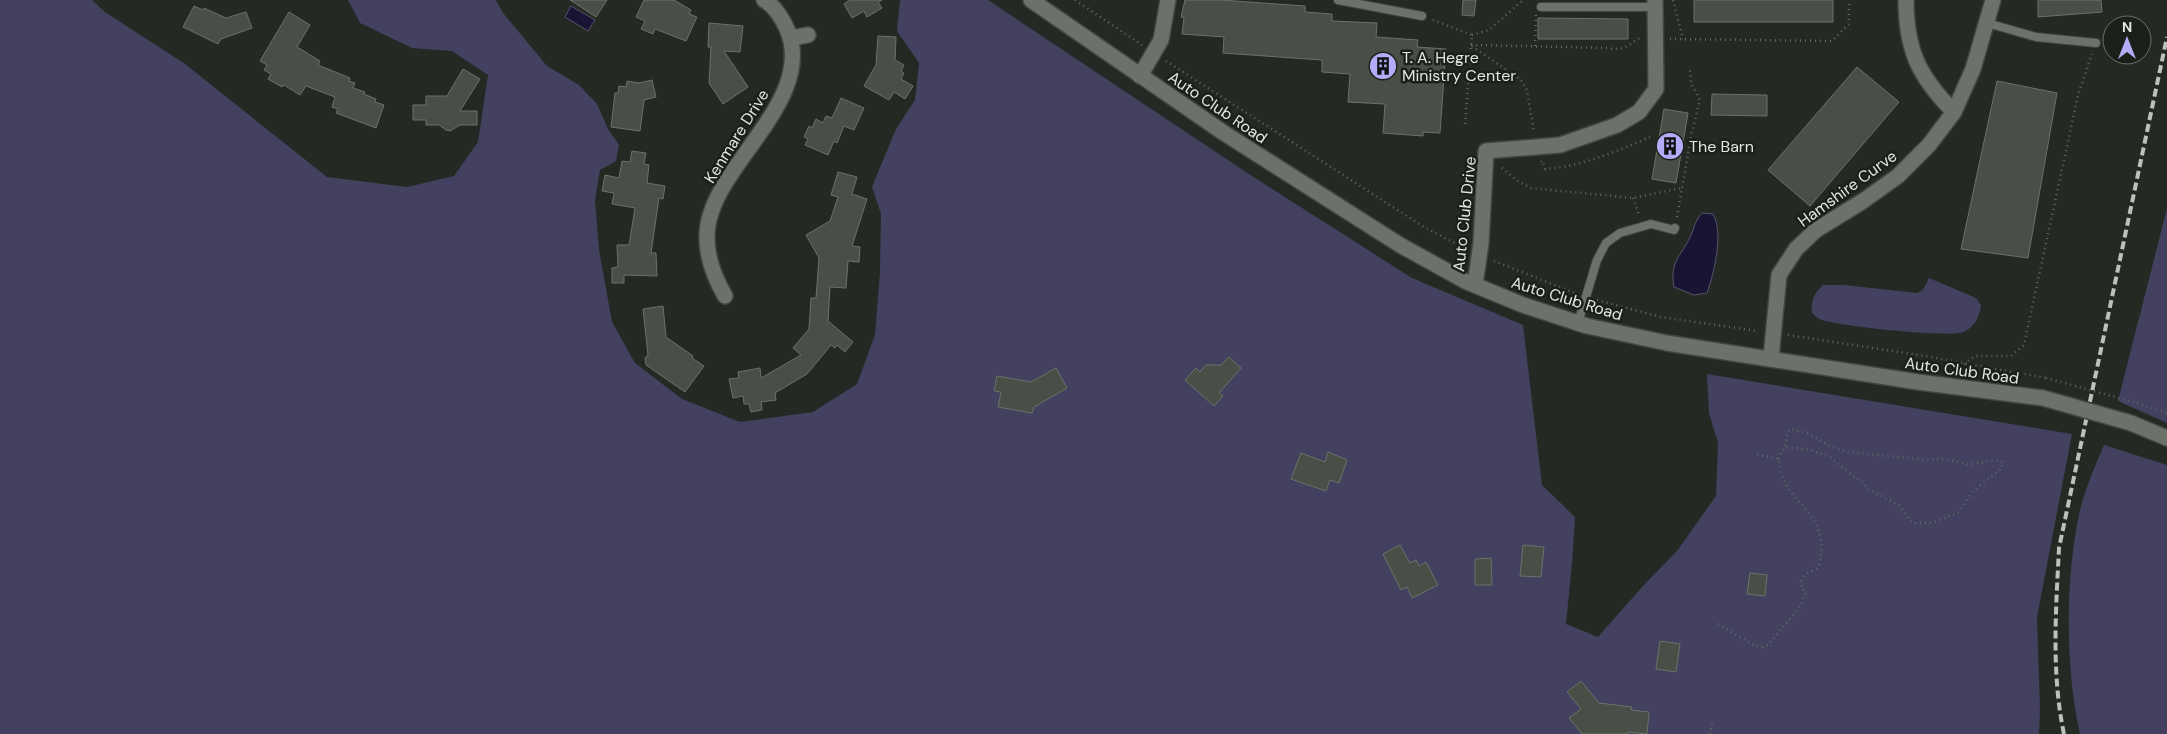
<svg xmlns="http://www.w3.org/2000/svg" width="2167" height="734" font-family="'DM Sans',sans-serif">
<rect width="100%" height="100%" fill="#242a23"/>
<path fill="#43415f" d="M 0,0 L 92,0 L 105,12 L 185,64 L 327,177 L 407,187 L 454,176 L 478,142 L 488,75 L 452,51 L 412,48 L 360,23 L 348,0 L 496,0 L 503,13 L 547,66 L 579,85 L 597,104 L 608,129 L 619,145 L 616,161 L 600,170 L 595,200 L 599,250 L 612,322 L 635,363 L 682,399 L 740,422 L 813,412 L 857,384 L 875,335 L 880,272 L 881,214 L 872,187 L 896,129 L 915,100 L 919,63 L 897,31 L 900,0 L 988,0 L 1255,178 L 1412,278 L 1523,325 L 1542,485 L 1575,517 L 1572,563 L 1566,624 L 1598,637 L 1642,587 L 1677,551 L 1716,496 L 1718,443 L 1709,413 L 1707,374 L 2072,434 L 2037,617 L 2040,711 L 2039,734 L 0,734 Z
M 2167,208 L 2167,423 L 2118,401 Z
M 1929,278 L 1976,298 L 1981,305 C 1980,316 1974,328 1963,332 C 1949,338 1839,326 1822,320 C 1818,319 1815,316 1812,313 C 1811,300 1813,295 1823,285 L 1844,285 L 1917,293 L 1923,290 Z
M 2104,445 L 2167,465 L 2167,734 L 2080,734 C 2065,668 2065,576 2080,510 C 2086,487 2095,466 2104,445 Z"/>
<path fill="#191434" stroke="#565368" d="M 571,6 L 595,20 L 588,31 L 565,17 Z
M 1702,213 L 1713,214 C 1724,233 1714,273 1707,293 L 1694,295 L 1674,287 C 1669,260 1683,255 1692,233 C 1695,224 1696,220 1702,213 Z"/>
<path fill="#484f47" stroke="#6b7269" d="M 570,0 L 607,0 L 596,17 Z
M 644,0 L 674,0 L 691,10 L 689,14 L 697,17 L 686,41 L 655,29 L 653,34 L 641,29 L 645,21 L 636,17 Z
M 850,0 L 882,0 L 878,2 L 882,8 L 867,17 L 864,11 L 852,18 L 844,4 Z
M 1185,0 L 1221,0 L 1305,6 L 1305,12 L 1332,14 L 1332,21 L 1377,23 L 1376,37 L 1418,40 L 1417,47 L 1446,49 L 1440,133 L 1423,132 L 1423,136 L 1383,133 L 1385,104 L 1348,102 L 1350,74 L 1322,72 L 1322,60 L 1223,53 L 1224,37 L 1182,34 L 1184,18 L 1181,17 Z
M 1463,0 L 1476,0 L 1474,16 L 1462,15 Z
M 1694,0 L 1833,0 L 1833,22 L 1694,22 Z
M 2038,0 L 2101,0 L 2102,12 L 2038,17 Z
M 194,6 L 203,10 L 204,8 L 226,18 L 246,12 L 252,28 L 221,39 L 218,44 L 183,27 Z
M 289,12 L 310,25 L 297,47 L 320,61 L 318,65 L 350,78 L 349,81 L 355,83 L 353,88 L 365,92 L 364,94 L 376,99 L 375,102 L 384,105 L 376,128 L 336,113 L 338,109 L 332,107 L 335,97 L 306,86 L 300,95 L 284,85 L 282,87 L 268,79 L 271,74 L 264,70 L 267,65 L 260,61 Z
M 1538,18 L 1628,19 L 1628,39 L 1538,39 Z
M 709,23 L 743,26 L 740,52 L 724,51 L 748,87 L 723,104 L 709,83 L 711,47 L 708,47 Z
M 878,36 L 896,37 L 895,60 L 904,65 L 901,71 L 904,73 L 901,79 L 913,86 L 905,99 L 894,92 L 889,100 L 864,86 L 876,65 Z
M 1857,67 L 1899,102 L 1810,206 L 1768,170 Z
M 463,69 L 480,79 L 460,111 L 477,111 L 477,125 L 460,125 L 450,131 L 446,130 L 439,125 L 426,125 L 426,120 L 413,120 L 413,105 L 426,105 L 426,96 L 447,96 Z
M 652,80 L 656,97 L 644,100 L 640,131 L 611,127 L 615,93 L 618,93 L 619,86 L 626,87 L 627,81 L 639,83 Z
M 1997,81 L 2057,93 L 2028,258 L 1961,249 Z
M 1712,94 L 1767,95 L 1767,116 L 1711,115 Z
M 841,98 L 864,108 L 854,130 L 844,126 L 837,143 L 834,141 L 828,155 L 805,145 L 808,139 L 804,137 L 809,126 L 812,128 L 816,119 L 823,123 L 826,116 L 832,118 Z
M 1664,109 L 1688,113 L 1676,183 L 1652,179 Z
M 632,151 L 646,153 L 644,164 L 649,165 L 647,183 L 665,186 L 663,199 L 659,198 L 651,253 L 656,253 L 657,276 L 624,275 L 624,283 L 612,283 L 612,268 L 618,267 L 617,245 L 629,245 L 635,208 L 612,204 L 614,193 L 602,191 L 605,175 L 619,178 L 622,161 L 630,162 Z
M 838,172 L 857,177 L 852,194 L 867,199 L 852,246 L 860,247 L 859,262 L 848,261 L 846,288 L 830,287 L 828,321 L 853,342 L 845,352 L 837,345 L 835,348 L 831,345 L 807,374 L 775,393 L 776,400 L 761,402 L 762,410 L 751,412 L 749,404 L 744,404 L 743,396 L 733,398 L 729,379 L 739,378 L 738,372 L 760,368 L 761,378 L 801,355 L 793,348 L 809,329 L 811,298 L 816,298 L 819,258 L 806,235 L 830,221 L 838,197 L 831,195 Z
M 663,306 L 666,337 L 693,356 L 692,358 L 704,366 L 685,392 L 646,365 L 645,358 L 648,355 L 643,309 Z
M 1229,357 L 1241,368 L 1219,393 L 1223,396 L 1214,406 L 1185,380 L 1196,368 L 1200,372 L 1206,365 L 1221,365 Z
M 1056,368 L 1067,388 L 1034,407 L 1032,413 L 998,407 L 1001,392 L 994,391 L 997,376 L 1031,382 Z
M 1328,452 L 1347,460 L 1339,483 L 1330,480 L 1326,491 L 1291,479 L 1301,453 L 1325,462 Z
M 1400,545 L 1410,563 L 1416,560 L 1419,566 L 1426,562 L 1438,585 L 1412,598 L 1407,587 L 1401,590 L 1383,554 Z
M 1523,545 L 1544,547 L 1541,577 L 1520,576 Z
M 1491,558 L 1492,585 L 1475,585 L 1475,559 Z
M 1750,573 L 1767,575 L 1765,596 L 1747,594 Z
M 1660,641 L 1680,644 L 1676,672 L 1656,669 Z
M 1581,681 L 1599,703 L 1632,707 L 1631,710 L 1649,712 L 1647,734 L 1628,732 L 1628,734 L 1582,734 L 1569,718 L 1581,709 L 1567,692 Z"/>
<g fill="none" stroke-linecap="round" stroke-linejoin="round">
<defs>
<path id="lane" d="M 1338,0 L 1422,16
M 1541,7 L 1655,7
M 1987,23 L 2036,37 L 2096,43
M 1578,323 L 1597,260 L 1606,243 L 1620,233 L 1651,224 L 1674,230 L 1675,228"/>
<path id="street" d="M 791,38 L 808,35
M 1140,76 L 1161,40 L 1168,0
M 1954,112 L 1973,69 L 1993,0
M 1475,285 L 1481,243 L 1486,151 L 1560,145 L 1617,125 L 1639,112 L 1656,89 L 1655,0
M 725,296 C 710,270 701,242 711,213 C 729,155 815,94 787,29 C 782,18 775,6 764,0
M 1771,358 L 1779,275 L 1796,249 L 1816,230 L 1863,201 L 1898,176 L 1929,145 L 1954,112 C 1919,77 1906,50 1906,0"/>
<path id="secondary" d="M 1031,0 L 1224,133 L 1400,245 L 1465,281 L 1523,305 L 1587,326 L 1667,343 L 1918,382 L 2043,398
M 2131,423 L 2167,438"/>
</defs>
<use href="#lane" stroke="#40463f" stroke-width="10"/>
<use href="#street" stroke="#40463f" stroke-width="18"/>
<use href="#secondary" stroke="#40463f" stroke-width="18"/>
<path stroke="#636862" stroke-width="2.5" stroke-dasharray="1 4" stroke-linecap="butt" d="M 1075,0 L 1142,45
M 1673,0 L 1683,39
M 1433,20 L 1472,35 L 1465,124
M 1472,35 L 1489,30 L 1523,0
M 1670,39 L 1832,41 L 1849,24 L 1849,0
M 1471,45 L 1609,48 C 1622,52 1630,44 1641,37
M 1472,46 L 1521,80 L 1527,90 L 1534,133
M 1535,46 L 1536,15
M 1166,61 L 1424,227 L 1466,249
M 1541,162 L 1543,161 L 1545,169 C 1583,166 1615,152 1650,137
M 1502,168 L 1516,180 L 1531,188 L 1633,198 L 1682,188
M 1633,198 L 1639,215
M 1677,217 L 1691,136 L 1700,100 L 1691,83 L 1690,70
M 1494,261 L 1575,293
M 1597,300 L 1661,317 L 1758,331
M 1788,335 L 1925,356 L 2046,378
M 1964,364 L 1975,356 L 2011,356 L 2024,345 L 2078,95 L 2092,54
M 2137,403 L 2167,413
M 1779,459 C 1780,453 1782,452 1785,447 C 1787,440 1785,436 1790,429 L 1807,433 L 1830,446 L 1848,452 L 1929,460 C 1944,457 1954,462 1968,464 C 1979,465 1993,457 2003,462 L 2001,469 L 1973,491 L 1959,512 L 1932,523 L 1915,523 L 1910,521 L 1899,505 L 1867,489 L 1864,483 L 1855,478 L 1830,457 L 1811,450 L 1785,447
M 1718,624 L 1755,646 L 1762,647 L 1768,645 L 1800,607 L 1806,593 L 1802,589 L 1801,581 L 1806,574 L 1818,568 C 1836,511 1779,504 1779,459 L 1755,454
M 1710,734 L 1712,723"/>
<use href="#lane" stroke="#6b726a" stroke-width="8"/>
<use href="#street" stroke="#6b726a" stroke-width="15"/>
<use href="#secondary" stroke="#6b726a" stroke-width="15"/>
<path stroke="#bdc1bc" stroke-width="4" stroke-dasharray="8 4" stroke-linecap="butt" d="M 2064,734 C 2051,673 2056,609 2059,548 L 2167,37"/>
<defs>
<path id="secondary-bridge" d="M 2043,398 L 2131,423"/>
</defs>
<use href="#secondary-bridge" stroke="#40463f" stroke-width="18" stroke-linecap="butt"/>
<path stroke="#636862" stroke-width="2.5" stroke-dasharray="1 4" stroke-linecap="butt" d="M 2046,378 L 2137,403"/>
<use href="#secondary-bridge" stroke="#6b726a" stroke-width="15"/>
</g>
<defs>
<symbol id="building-disc" viewBox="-11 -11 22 22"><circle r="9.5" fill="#b3adf9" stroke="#1b211a"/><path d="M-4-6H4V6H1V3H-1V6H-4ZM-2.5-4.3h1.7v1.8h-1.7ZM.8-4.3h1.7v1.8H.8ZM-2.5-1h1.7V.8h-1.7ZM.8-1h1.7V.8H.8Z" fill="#111"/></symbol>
</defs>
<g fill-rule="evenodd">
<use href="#building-disc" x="1367" y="50" width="32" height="32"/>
<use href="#building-disc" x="1654" y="130" width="32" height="32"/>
</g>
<g text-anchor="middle" stroke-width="5" stroke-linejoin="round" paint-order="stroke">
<g font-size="16" fill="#e3e7e2" stroke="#1b211a" text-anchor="start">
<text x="1402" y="63">T. A. Hegre<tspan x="1402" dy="18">Ministry Center</tspan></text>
<text x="1689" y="152">The Barn</text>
</g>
<g font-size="16" fill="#e3e7e2" stroke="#1b211a">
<text transform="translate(1218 107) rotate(34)" y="6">Auto Club Road</text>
<text transform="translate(736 136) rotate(-58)" y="6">Kenmare Drive</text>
<text transform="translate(1847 188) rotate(-36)" y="6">Hamshire Curve</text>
<text transform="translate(1464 214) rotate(-84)" y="6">Auto Club Drive</text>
<text transform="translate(1567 298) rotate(17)" y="6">Auto Club Road</text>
<text transform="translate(1962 370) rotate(8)" y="6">Auto Club Road</text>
</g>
</g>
<g transform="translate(2127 40)"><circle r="24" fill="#1b211a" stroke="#6b706a"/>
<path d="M0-4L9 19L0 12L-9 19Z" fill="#b3adf9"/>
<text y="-8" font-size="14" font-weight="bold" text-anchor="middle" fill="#e3e7e2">N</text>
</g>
</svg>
